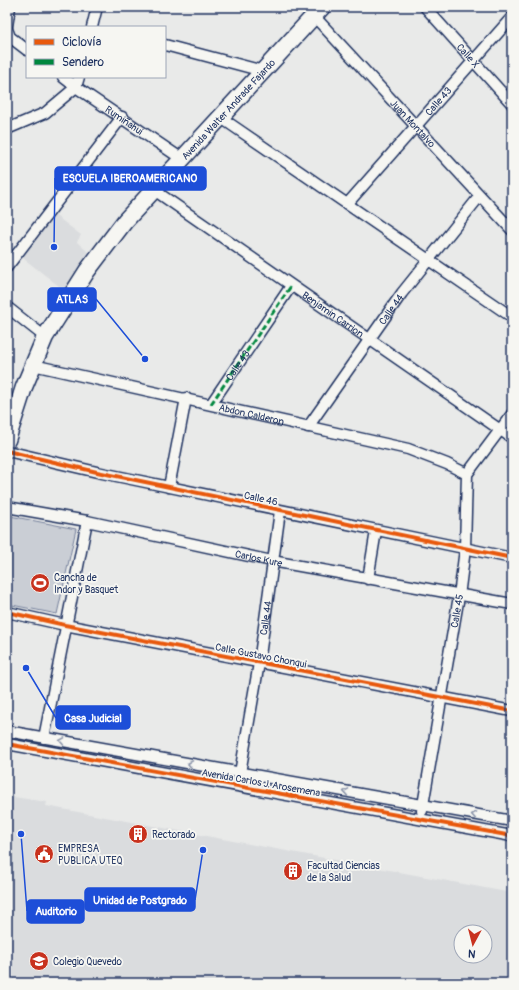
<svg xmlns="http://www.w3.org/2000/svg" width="519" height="990" font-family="Pangolin,sans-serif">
<rect width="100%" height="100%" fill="#e9eae9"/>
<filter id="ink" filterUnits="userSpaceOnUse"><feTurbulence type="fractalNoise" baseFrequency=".025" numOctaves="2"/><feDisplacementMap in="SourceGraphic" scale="8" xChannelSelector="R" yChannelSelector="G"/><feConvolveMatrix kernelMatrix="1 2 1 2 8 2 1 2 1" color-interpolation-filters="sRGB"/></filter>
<g filter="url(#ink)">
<path fill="#dadcde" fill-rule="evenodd" d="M 52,213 L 81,235 L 77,242 L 88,252 L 64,290 L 19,255 Z
M 7,796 L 47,802 L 46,806 L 512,893 L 512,983 L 7,983 ZM 461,932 L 485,932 L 485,956 L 461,956 Z"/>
<path fill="#caced5" stroke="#727e9a" d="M 10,516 L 76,529 L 57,614 L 7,604 L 7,518 Z"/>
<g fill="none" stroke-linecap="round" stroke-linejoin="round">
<defs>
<g id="minor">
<path id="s1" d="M 425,7 L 512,104"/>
<path id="s2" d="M 314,16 L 512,230"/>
<path d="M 7,26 L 10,7"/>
<path d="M 92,27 L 97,7"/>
<path d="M 7,29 L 10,37 L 27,50"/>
<path d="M 165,45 L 263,71"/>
<path id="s3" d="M 79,77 L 76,87 L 182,159"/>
<path d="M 220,117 L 512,317"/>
<path d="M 7,129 L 45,113 L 76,87 L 63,77"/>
<path id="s4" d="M 154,190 L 512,438"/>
<path id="s5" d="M 348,203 L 512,17"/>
<path d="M 7,267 L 122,117"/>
<path d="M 7,307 L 45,337"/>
<path id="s6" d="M 33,365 L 408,449 L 447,464 L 467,474"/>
<path id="s7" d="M 211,404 L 291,286"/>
<path id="s8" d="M 308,427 L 402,293 L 479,197"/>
<path d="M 7,451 L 97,472 L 512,558"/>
<path d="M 169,487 L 186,398"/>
<path id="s9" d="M 7,507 L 87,521 L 272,561 L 512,604"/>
<path d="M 368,579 L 376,531"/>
<path d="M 7,612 L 65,625 L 512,711"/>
<path d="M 7,731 L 512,821"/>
<path d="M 44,738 L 87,521"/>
<path d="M 7,744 L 512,836"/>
<path id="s10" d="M 240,773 L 259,663 L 280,511"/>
<path id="s11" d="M 422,811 L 459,596 L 465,549 L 467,474 L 512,414"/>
</g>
<g id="primary">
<path id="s12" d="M 7,440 L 24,387 L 45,337 L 87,271 L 125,221 L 322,7"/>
</g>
</defs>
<use href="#minor" stroke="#1b2f5e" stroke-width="13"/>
<use href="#primary" stroke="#1b2f5e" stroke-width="19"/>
<use href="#minor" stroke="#f6f6f2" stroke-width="10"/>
<use href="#primary" stroke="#f6f6f2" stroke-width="16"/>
<path stroke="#00873e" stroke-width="3" stroke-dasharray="6 3" stroke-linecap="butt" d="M 211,404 L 291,286"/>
<defs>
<path id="cycleway" d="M 7,451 L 97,472 L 512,558
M 7,612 L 65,625 L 512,711
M 7,744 L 512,836"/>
</defs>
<use href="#cycleway" stroke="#f6f6f2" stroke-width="6"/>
<use href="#cycleway" stroke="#e8590c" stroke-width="4"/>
</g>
<defs><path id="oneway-chevron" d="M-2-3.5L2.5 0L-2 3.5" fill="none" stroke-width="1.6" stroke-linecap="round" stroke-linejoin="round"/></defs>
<g stroke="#8892a8">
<use href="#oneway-chevron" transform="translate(62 741) rotate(-170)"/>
<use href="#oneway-chevron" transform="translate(190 764) rotate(-170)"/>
<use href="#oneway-chevron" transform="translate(346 792) rotate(-170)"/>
<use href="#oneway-chevron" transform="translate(474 815) rotate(-170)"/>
</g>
</g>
<defs>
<symbol id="stadium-disc" viewBox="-11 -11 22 22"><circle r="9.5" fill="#c8321e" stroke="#f6f6f2"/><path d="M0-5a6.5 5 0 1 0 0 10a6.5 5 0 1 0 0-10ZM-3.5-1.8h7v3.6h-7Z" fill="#fff"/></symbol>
<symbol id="building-disc" viewBox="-11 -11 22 22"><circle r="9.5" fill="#c8321e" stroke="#f6f6f2"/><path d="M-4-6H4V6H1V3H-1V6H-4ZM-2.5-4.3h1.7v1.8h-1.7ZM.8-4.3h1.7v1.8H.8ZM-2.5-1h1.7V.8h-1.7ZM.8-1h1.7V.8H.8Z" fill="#fff"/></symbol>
<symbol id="civic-disc" viewBox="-11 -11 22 22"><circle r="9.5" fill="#c8321e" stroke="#f6f6f2"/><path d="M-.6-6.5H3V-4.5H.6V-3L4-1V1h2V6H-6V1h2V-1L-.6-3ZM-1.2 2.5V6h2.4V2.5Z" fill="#fff"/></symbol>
<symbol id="school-disc" viewBox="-11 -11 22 22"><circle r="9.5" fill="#c8321e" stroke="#f6f6f2"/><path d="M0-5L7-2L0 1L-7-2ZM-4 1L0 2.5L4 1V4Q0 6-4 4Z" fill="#fff"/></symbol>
</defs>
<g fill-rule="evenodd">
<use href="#stadium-disc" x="29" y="572" width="22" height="22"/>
<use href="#building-disc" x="127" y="823" width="22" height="22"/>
<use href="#civic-disc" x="33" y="843" width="22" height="22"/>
<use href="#building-disc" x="282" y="860" width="22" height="22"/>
<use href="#school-disc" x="28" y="950" width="22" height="22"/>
</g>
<g text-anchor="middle" stroke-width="3.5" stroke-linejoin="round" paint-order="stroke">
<g font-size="10" fill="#1b2f5e" stroke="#f6f6f2">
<text dy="4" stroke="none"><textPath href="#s1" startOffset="65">Calle X</textPath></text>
<text dy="4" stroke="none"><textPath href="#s5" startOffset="136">Calle 43</textPath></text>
<text dy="4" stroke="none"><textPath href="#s12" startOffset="403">Avenida Walter Andrade Fajardo</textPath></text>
<text dy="4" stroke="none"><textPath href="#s3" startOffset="69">Rumiñahui</textPath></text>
<text dy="4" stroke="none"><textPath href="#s2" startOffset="146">Juan Montalvo</textPath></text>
<text dy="4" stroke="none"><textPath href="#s8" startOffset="144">Calle 44</textPath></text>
<text dy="4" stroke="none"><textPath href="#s4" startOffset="218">Benjamin Carrion</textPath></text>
<text dy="4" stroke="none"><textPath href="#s7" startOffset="47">Calle 43</textPath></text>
<text dy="4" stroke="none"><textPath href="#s6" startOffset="224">Abdon Calderon</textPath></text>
<text transform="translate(261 498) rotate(12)" y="4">Calle 46</text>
<text dy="4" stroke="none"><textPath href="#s9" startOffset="257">Carlos Kure</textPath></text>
<text dy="4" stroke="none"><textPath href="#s11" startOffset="203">Calle 45</textPath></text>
<text dy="4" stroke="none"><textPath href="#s10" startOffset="157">Calle 44</textPath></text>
<text transform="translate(261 655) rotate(11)" y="4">Calle Gustavo Chonqui</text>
<text transform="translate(261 782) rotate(10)" y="4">Avenida Carlos J. Arosemena</text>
</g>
<g font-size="10" fill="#1b2f5e" stroke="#f6f6f2" text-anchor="start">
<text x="54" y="581">Cancha de<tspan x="54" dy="12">Indor y Basquet</tspan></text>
<text x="152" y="838">Rectorado</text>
<text x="58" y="852">EMPRESA<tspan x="58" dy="12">PUBLICA UTEQ</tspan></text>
<text x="307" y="869">Facultad Ciencias<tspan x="307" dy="12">de la Salud</tspan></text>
<text x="53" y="965">Colegio Quevedo</text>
</g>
</g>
<path fill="none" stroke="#1d4ed8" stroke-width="1.5" d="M54 247L55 178M145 359L96 299M26 668L56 718M203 850L195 900M21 834L27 911"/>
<g fill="#1d4ed8" stroke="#f6f6f2" stroke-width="1.5">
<circle cx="54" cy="247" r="4"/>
<circle cx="145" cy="359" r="4"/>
<circle cx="26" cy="668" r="4"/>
<circle cx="203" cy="850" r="4"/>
<circle cx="21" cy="834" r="4"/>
</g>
<g fill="#1d4ed8" stroke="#1d4ed8" stroke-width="1.5">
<rect x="55" y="167" width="151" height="23" rx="4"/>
<rect x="48" y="288" width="48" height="23" rx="4"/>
<rect x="56" y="706" width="74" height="23" rx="4"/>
<rect x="85" y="888" width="110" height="23" rx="4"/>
<rect x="27" y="900" width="57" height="23" rx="4"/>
</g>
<g font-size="11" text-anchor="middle" font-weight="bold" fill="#fff">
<text x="130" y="182">ESCUELA IBEROAMERICANO</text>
<text x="72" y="303">ATLAS</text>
<text x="93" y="722">Casa Judicial</text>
<text x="140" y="904">Unidad de Postgrado</text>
<text x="56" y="915">Auditorio</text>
</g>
<rect width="519" height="990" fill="none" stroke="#f6f6f2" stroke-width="24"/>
<rect x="12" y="12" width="495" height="966" fill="none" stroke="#1b2f5e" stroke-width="1.5" filter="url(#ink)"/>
<rect x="26" y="26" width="140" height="52" fill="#f6f6f2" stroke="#9ea6b7"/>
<rect x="34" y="39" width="20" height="6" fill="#e8590c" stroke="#9ea6b7"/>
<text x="62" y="46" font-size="12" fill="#1b2f5e">Ciclovía</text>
<rect x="34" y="59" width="20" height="6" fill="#00873e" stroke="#9ea6b7"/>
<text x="62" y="66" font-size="12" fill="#1b2f5e">Sendero</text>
<g transform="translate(473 944) rotate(187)"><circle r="19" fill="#f6f6f2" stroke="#9ea6b7"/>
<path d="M0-3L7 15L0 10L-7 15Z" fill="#c8321e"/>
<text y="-6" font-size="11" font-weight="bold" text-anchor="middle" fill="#1b2f5e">N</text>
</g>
</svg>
